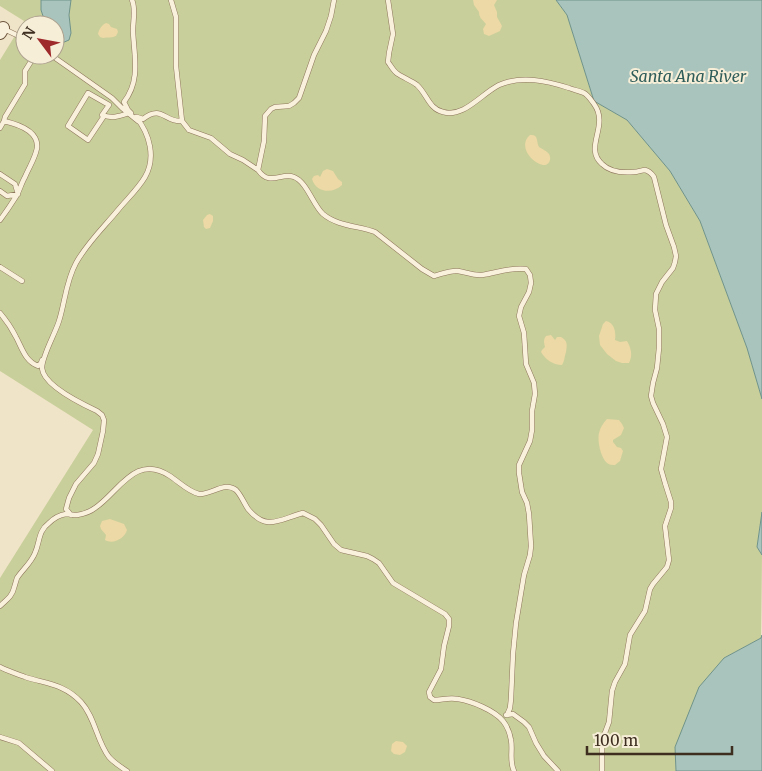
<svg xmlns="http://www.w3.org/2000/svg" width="762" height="771" font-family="Merriweather,serif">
<rect width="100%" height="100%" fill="#f0e4c8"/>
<path fill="#c9cf9b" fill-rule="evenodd" d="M 0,0 L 556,0 L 567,15 L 594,101 L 627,120 L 670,171 L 700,221 L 747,348 L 762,399 L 762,512 L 757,547 L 762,555 L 761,638 L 724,658 L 675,747 L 676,771 L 0,771 L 0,578 L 93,430 L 0,371 L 0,60 L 24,21 L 0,6 ZM 25,25 L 55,25 L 55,55 L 25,55 Z"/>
<path fill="#ecd9a5" d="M 473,0 L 497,0 L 494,5 L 497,12 L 497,17 L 502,26 L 500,31 L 489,36 L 484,34 L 483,29 L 486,24 C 482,19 479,18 479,12 L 474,5 Z
M 106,23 L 109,24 L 111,27 L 117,29 L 118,32 L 116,36 C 112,38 108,37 103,38 L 100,37 L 98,34 C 99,29 102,25 106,23 Z
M 530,135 C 539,134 536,142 539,147 C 542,149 547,151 549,154 C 552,159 549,166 543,165 C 530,162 518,145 530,135 Z
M 327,169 L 333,171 L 338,179 L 342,182 L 342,185 C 333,194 316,193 312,179 L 314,176 L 318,175 L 320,177 L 323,171 Z
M 210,214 L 213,216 L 213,221 L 210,228 L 206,229 L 204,227 L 203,220 L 207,215 Z
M 606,321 C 615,323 616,333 615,340 L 620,342 L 627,341 C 631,348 633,355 629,363 L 622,363 L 616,361 L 607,354 L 600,345 L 599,336 L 603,324 Z
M 551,335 L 555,340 L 557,337 L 561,337 C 568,341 567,345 566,352 C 564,358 565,360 562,365 C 553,365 545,359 541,352 L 542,350 L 545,347 C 544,343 543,340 546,336 Z
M 607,419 L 619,420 L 622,424 L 624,428 L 621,435 L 613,440 L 613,442 L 617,447 L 621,448 L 623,451 L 620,461 L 615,465 C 612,465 610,465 607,463 C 601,458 597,441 599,433 C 600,428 603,423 607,419 Z
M 110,519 L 124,524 L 127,530 C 125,538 113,545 105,540 L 106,535 L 101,529 L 100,526 L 102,521 Z
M 396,741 L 403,742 L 407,746 L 405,752 L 400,755 L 394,754 L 391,751 L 392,744 Z"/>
<path fill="#a9c4bc" stroke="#6f938a" d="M 41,0 L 71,0 L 69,15 L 71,33 L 69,40 L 62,43 L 55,38 L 55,25 L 46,25 L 41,10 Z
M 556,0 L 762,0 L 762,399 L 747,348 L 700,221 L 670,171 L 627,120 L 594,101 L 567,15 Z
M 762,512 L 762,555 L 757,547 Z
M 762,635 L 762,771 L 676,771 L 675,747 L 699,687 L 724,658 L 761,638 Z"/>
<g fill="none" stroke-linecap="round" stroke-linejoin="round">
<defs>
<path id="lane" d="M 171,0 L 176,17 L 176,66 L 182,121 L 189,130 L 211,138 L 230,154 L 243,160 L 258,170
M 334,0 L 331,16 L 326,31 L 314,55 L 299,98 L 294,103 L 289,106 L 275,107 L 271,109 L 265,116 L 264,141 L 258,170 C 270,187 281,172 294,177 C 307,182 313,205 323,214 C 337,226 359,226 375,232 L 422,269 L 434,276 C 442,274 450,270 458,271 C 466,272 473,276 482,275 C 497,273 510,267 526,269 L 530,275 L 531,283 L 529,292 L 521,307 L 519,316 L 524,333 L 526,364 L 534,383 L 535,394 L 532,411 L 532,430 L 530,441 L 519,465 L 519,473 L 522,492 L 527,503 L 529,514 L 531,546 L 530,555 L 524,575 L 516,623 L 513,654 L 511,699 L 510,708 L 507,715
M 388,0 L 393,34 L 389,53 L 388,62 C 391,66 394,72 398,74 C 404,78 412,81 417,85 C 427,94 429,109 443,112 C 464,118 481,94 499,85 C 522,75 547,81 569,88 C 574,90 580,91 584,93 C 588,95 591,100 594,104 C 610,126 583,147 602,164 C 610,172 623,173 634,172 C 638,172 642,170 645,170 C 649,171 652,174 654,177 L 666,225 L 674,247 L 676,256 L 675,262 L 673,268 L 662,282 L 656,294 L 655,310 L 659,329 L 659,348 L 657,368 L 653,383 L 651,396 L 653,403 L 663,424 L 667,437 L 661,469 L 665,483 L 671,502 L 671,508 L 665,526 L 669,560 L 667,567 L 653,584 L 650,589 L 645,611 L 630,635 L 625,664 L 615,682 L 612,691 L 609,722 L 603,738 L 602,748 L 602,771
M 4,29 L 25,39
M 51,55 L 112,98 L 122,108 L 138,121
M 131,113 L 128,110 L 124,102 C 141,80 134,56 133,31 C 133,20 136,9 132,0
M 104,116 L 88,140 L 68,126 L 88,93 L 109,105 L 102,115 C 112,119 120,116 129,113
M 137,117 L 143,119 C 162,104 165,123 182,121
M 0,128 L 4,121
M 0,174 L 15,184 L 18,194 L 7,196 L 0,191
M 0,220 C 6,212 12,203 17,195 C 20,189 22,182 25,177 C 29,167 35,159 37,148 C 39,131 17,124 4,121 L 5,117 L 25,84 L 25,71 L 35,55
M 0,267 L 22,281
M 0,313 C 6,320 12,329 16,337 C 22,348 25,361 38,366 L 41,363 L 42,360
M 71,515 L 66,509 L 69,498 L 76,484 L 94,463 L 98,454 L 103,431 L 104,420 L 102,415 L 97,411 C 82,404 43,385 42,368 C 42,356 55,334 59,321 C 65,302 66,281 76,263 C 87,243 104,227 118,210 C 127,199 138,189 145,177 C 156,158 150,134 136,117
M 0,606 C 6,600 12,597 14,588 C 15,585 16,581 17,578 C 23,569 31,563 35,553 C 40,542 38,531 49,523 C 53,519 60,515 66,514 C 69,514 73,515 77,515 C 83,514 90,512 95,508 C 119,492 135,453 170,476 C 179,482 189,492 199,494 C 211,495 225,481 236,490 C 241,495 244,503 248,509 C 267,532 280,519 303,513 L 315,519 L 321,525 L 334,544 L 341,550 L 367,556 L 373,559 L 379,563 L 393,583 L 445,614 L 449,619 L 449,626 L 444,646 L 441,669 L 429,692 L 430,697 L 434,700 C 442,700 449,697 458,699 C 471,701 494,710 503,721 C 507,726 510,734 511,740 C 513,750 509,761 514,771
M 0,667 C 8,671 17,674 25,677 C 47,684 64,684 81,702 C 95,717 97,742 109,757 C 114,763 121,767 127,771
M 506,715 L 513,714 L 524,722 L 529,727 L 536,743 L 544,756 L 558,771
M 0,737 L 19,743 L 52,771"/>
<path id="secondary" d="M 0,33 L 3,28"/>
</defs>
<use href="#lane" stroke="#8d765c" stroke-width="5.5"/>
<use href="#secondary" stroke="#6f573f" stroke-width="14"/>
<use href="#lane" stroke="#faf1dc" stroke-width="4.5"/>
<use href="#secondary" stroke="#faf1dc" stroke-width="12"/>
</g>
<g text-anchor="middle" stroke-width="4" stroke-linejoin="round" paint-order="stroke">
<g font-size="16" font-style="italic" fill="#2f5d5a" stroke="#f7eed8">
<text x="688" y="82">Santa Ana River</text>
</g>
</g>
<g transform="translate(40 40) rotate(302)"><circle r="24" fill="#f7eed8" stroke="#ada18e"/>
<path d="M0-4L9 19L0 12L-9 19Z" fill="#9e2a2b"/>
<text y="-8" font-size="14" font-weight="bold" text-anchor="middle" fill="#3d2e20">N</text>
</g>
<path d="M587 746v8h145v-8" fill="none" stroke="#3d2e20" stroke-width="2.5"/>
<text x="594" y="746" font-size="15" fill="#3d2e20" stroke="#f7eed8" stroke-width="4" paint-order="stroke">100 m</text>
</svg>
